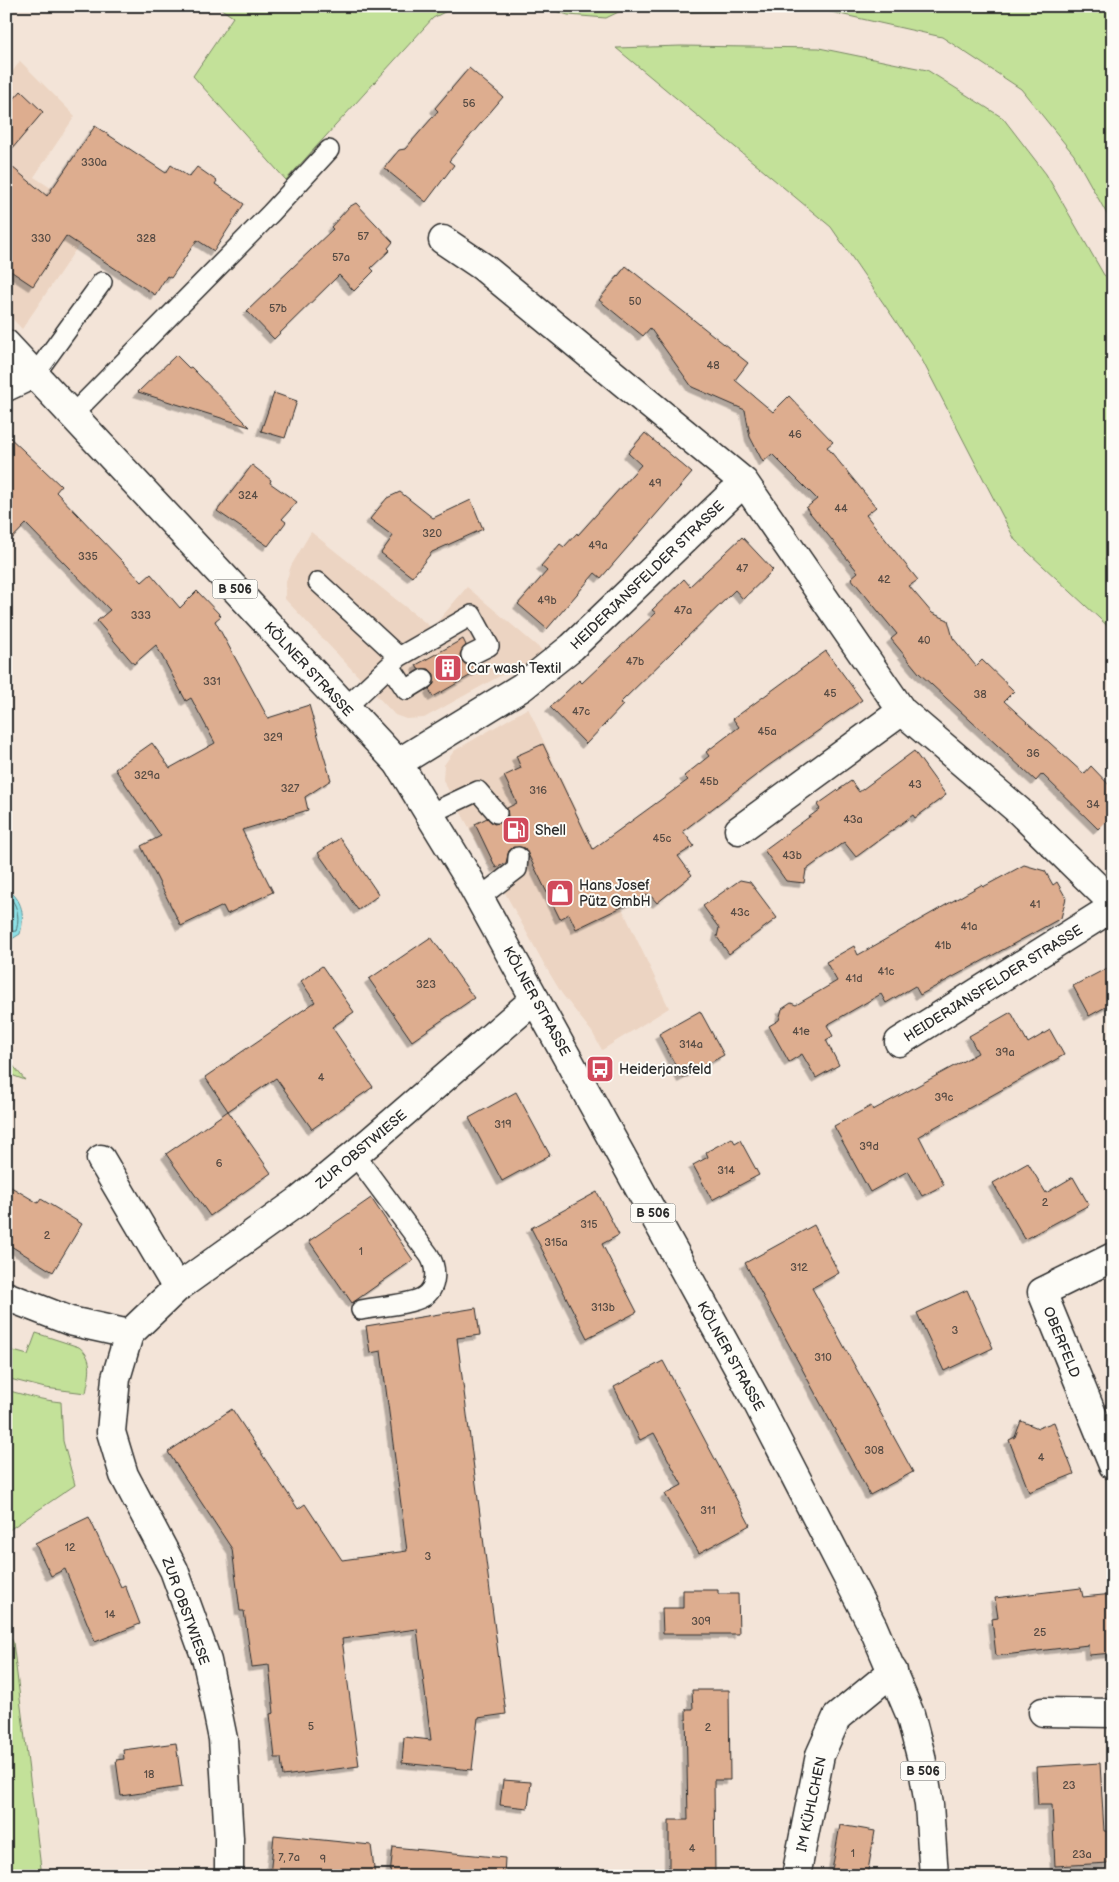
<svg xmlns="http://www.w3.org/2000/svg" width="1119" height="1882" font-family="'Balsamiq Sans',sans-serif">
<defs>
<filter id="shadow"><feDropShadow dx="-4.5" dy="4.5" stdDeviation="0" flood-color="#0004"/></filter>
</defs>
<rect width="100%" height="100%" fill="#f3e4d8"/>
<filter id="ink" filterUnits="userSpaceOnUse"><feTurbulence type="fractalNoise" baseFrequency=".02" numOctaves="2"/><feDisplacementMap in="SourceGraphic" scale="10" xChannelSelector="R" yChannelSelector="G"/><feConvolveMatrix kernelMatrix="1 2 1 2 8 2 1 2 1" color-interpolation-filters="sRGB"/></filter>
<g filter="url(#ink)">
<path fill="#ecd4c2" d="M 20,61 L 75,116 L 34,177 L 97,218 L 22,329 L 6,312 L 6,81 Z
M 311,532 L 432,628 L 467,587 L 544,652 L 520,672 L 516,667 L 424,718 L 406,719 L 395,715 L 285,599 L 286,582 L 291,566 Z
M 528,708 L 669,1008 L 602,1050 L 592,1032 L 562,994 L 544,964 L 443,780 L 444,765 L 454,751 Z"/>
<path fill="#c3e199" stroke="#778662" d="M 217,6 L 456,6 L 433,18 L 286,180 L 193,76 L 233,17 Z
M 540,6 L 631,6 L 606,18 L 568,15 Z
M 677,6 L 1113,6 L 1113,225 L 1074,155 L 1021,89 L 942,37 L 822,10 L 679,12 Z
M 681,46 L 819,48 L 927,70 L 1003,118 L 1046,174 L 1104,275 L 1113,281 L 1113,544 L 1105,560 L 1113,564 L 1113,631 L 1015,540 L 921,358 L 831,227 L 616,48 Z
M 6,1057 L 25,1080 L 6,1073 Z
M 36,1333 L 79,1347 C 95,1359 89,1376 86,1393 L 45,1388 L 6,1378 L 6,1349 L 28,1355 Z
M 6,1390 C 25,1395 41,1400 61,1402 L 63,1441 L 75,1485 L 6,1532 Z
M 6,1629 L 13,1642 L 42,1876 L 6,1876 Z"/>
<path fill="#8ddfe5" stroke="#66979b" d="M 6,888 C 23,900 25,915 20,934 L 12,939 L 6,937 Z"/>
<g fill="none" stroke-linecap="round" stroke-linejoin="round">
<path stroke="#527375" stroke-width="1" d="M 6,894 C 18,903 20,918 16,931 L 6,932"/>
</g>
<path fill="#ddad8f" stroke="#2b2b2b" filter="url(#shadow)" d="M 469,68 L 503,97 L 449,161 L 454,165 L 426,202 L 384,168 L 399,150 L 405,149 L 438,111 L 435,108 Z
M 21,91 L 43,112 L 6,156 L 6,108 Z
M 95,126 L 166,173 L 171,165 L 189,177 L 197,167 L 217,181 L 215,184 L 244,204 L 214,251 L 197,240 L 171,278 L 167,276 L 155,295 L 66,236 L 33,286 L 6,268 L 6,162 L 47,196 Z
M 356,203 L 393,242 L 388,248 L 390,250 L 371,268 L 374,271 L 354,291 L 339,275 L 274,339 L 247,311 L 333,229 L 331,227 L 349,207 Z
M 626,266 L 748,363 L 735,380 L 773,412 L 789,396 L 833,442 L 827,447 L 876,507 L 866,515 L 918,580 L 909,586 L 932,613 L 948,620 L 953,638 L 976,666 L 982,660 L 1014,691 L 1004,701 L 1084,774 L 1091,766 L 1113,789 L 1113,814 L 1098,829 L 1042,774 L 1036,781 L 919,673 L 891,639 L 897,634 L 851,578 L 858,572 L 806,508 L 817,499 L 772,454 L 763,462 L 750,437 L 745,410 L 692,387 L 650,328 L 643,336 L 599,300 Z
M 176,355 L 189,368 L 191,367 L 250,427 L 138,392 Z
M 274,393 L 297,401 L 285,438 L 261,431 Z
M 645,433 L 692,473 L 601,578 L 595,573 L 547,629 L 518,604 L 547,571 L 541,566 L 560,544 L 564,547 L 577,533 L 578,535 L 641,465 L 628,453 Z
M 6,434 L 61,486 L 56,492 L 142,582 L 151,574 L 180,608 L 197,591 L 221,616 L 215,621 L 268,718 L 309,705 L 331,780 L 305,797 L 308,810 L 242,830 L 273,892 L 227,914 L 223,906 L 181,926 L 141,846 L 161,836 L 115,769 L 152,743 L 170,768 L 215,743 L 191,698 L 186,701 L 156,645 L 134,664 L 97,621 L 110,610 L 26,524 L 6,545 Z
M 252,465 L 271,480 L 270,483 L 297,502 L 282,519 L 286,522 L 268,546 L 217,511 Z
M 400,492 L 433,518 L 471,500 L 483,529 L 432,552 L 412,577 L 381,553 L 393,536 L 370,519 L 387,498 Z
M 742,537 L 773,570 L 743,599 L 735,590 L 620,703 L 623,705 L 586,744 L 550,707 L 579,680 L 582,683 L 656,613 L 652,610 L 684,579 L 690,586 Z
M 463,639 L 466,645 L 460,654 L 461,660 L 470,666 L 477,665 L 480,670 L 433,697 L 429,689 L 434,684 L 434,674 L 429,669 L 418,669 L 416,665 Z
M 826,651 L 862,700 L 768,766 L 683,831 L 694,846 L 678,856 L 692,875 L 657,903 L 649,894 L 576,929 L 569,914 L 560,919 L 525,848 L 513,847 L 509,851 L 506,863 L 496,868 L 475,824 L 487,818 L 494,824 L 504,822 L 508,816 L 507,808 L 517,803 L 504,776 L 521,768 L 516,756 L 543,744 L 593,849 L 688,780 L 684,776 L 709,756 L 706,752 L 739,727 L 733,719 Z
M 914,751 L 946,795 L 915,818 L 913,815 L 856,857 L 844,842 L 806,870 L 804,883 L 786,881 L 764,850 L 820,809 L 817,805 L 851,781 L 859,792 Z
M 340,838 L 379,895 L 358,910 L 318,853 Z
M 1024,865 L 1045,871 L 1053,885 L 1057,882 L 1066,898 L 1061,918 L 920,995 L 915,986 L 886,1003 L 881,994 L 827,1025 L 833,1036 L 826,1040 L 839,1065 L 816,1078 L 802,1054 L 789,1062 L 769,1026 L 779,1020 L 782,1009 L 791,1003 L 796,1005 L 837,981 L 826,962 L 854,946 L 858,955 L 981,885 L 983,887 Z
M 740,880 L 750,882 L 777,918 L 729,954 L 717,937 L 719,928 L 703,906 Z
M 431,937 L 474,998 L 412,1041 L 369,979 Z
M 1113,965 L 1113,1003 L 1089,1016 L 1073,986 Z
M 322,966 L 354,1012 L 332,1027 L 373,1087 L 312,1129 L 276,1078 L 228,1111 L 205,1077 L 315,1002 L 301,981 Z
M 700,1011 L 724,1055 L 682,1078 L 659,1034 Z
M 1011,1012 L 1028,1043 L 1050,1030 L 1064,1055 L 919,1136 L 944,1185 L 922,1196 L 908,1171 L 870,1192 L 834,1126 L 871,1106 L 873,1110 L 978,1053 L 969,1036 Z
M 516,1092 L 550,1155 L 502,1181 L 469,1118 Z
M 228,1111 L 271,1173 L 210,1216 L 166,1154 Z
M 732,1138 L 735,1143 L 740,1140 L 759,1175 L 712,1200 L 693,1165 L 708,1157 L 706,1152 Z
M 1028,1163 L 1046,1193 L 1073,1177 L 1089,1205 L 1025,1239 L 993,1183 Z
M 6,1184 L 38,1203 L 41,1199 L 82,1224 L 53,1272 L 6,1243 Z
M 597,1192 L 619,1235 L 602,1244 L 637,1312 L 587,1338 L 531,1228 Z
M 371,1198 L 413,1260 L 352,1303 L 309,1241 Z
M 814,1225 L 839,1273 L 812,1288 L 913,1472 L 870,1495 L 745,1263 Z
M 967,1290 L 993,1348 L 944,1371 L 917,1313 Z
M 476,1308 L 480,1335 L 457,1338 L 506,1714 L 478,1718 L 472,1770 L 402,1763 L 404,1737 L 431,1740 L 417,1629 L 342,1639 L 359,1766 L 283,1776 L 281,1758 L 275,1758 L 270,1714 L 274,1713 L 269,1665 L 252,1667 L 244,1611 L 240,1611 L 232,1549 L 168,1452 L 232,1409 L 298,1509 L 305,1504 L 342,1560 L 407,1551 L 381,1351 L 370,1353 L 366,1326 Z
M 663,1361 L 750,1525 L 699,1553 L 665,1494 L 682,1485 L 654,1433 L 640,1440 L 614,1387 Z
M 1021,1421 L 1038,1428 L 1054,1422 L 1074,1474 L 1029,1492 L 1009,1440 L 1015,1437 Z
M 89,1517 L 121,1587 L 125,1585 L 140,1624 L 95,1642 L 65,1569 L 51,1576 L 35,1543 Z
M 1081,1588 L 1083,1597 L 1113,1594 L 1113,1653 L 1089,1655 L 1088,1645 L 996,1656 L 992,1619 L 998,1618 L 995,1598 Z
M 683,1590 L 718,1590 L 718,1594 L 738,1594 L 739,1634 L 663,1634 L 662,1608 L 683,1608 Z
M 692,1690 L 729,1690 L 730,1780 L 714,1780 L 715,1876 L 669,1876 L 669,1820 L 688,1820 L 686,1709 L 693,1709 Z
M 176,1743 L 182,1787 L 121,1796 L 116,1760 L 124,1759 L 123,1750 Z
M 1100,1763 L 1104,1831 L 1107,1831 L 1109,1863 L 1055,1866 L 1052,1805 L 1038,1805 L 1036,1767 Z
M 503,1780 L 531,1782 L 528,1808 L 500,1805 Z
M 840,1825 L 875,1831 L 867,1876 L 831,1876 Z
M 274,1835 L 371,1845 L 375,1876 L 270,1876 Z
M 393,1847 L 505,1858 L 504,1876 L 390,1876 Z"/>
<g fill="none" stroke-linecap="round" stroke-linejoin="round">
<defs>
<path id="lane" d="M 36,373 L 102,282
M 73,414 L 271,213 L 329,150
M 318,582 L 399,657
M 390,666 L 406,690 L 424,679
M 345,708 L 399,657 L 472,615 L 489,646 L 471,655
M 429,814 L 478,791 L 497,813
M 479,898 L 517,869 L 518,857
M 355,1155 L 429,1255 C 437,1267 438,1288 423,1297 C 412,1304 376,1307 361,1310"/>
<path id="street" d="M 443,240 L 483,267 L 744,482 L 902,711 L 1019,811 L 1113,903
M 6,387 L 36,373
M 398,763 L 522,687 L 572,647 L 744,482
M 739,830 L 902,711
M 899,1042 L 1113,907
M 101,1159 L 177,1288
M 1113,1257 L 1042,1292 L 1113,1465
M 6,1296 L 70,1321 L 129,1334
M 1043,1712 L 1113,1713
M 229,1876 L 229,1838 L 223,1739 L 207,1661 L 174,1570 L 124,1475 L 111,1432 L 116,1378 L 129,1334 L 177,1288 L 300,1200 L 371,1141 L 535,999
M 796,1876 L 820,1755 L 837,1717 L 893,1671"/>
<path id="primary" d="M 6,344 L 398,763 L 466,874 L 757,1402 L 873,1627 L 910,1714 L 921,1756 L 929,1805 L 934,1876"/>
</defs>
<use href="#lane" stroke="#2b2b2b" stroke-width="22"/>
<use href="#street" stroke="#2b2b2b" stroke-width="31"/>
<use href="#primary" stroke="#2b2b2b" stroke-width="31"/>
<use href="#lane" stroke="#fdfcf7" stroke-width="19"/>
<use href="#street" stroke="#fdfcf7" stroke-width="28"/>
<use href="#primary" stroke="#fdfcf7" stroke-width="28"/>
</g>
</g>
<defs>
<symbol id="building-square" viewBox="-11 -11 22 22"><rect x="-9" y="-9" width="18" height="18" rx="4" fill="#d1495b" stroke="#fdfcf7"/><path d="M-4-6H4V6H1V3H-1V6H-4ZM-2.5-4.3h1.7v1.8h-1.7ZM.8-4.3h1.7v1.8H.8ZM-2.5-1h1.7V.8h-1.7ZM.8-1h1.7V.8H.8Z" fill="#fff"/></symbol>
<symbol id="fuel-square" viewBox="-11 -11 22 22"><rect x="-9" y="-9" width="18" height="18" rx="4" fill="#d1495b" stroke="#fdfcf7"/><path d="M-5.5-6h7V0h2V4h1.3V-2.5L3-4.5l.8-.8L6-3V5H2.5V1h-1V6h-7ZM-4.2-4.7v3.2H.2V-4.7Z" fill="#fff"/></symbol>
<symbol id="shop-square" viewBox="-11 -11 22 22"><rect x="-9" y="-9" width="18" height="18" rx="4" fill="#d1495b" stroke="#fdfcf7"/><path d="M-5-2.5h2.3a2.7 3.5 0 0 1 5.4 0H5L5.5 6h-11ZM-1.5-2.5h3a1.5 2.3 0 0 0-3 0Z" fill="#fff"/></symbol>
<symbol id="bus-square" viewBox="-11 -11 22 22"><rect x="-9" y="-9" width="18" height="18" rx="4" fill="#d1495b" stroke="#fdfcf7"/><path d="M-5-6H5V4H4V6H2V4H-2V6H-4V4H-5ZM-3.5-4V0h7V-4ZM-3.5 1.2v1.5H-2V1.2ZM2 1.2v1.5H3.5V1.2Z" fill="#fff"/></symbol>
</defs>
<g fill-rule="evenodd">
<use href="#building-square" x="432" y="652" width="32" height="32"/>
<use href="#fuel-square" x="500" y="814" width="32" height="32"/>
<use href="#shop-square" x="544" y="877" width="32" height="32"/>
<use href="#bus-square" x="584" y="1053" width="32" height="32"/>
</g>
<g text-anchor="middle" stroke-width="4" stroke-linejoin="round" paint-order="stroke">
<g font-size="11" fill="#584c44">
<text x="469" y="107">56</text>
<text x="94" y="166">330a</text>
<text x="363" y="240">57</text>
<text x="41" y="242">330</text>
<text x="146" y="242">328</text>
<text x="341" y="261">57a</text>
<text x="635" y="305">50</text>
<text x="278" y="312">57b</text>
<text x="713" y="369">48</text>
<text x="795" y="438">46</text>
<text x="655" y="487">49</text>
<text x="248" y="499">324</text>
<text x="841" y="512">44</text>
<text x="432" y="537">320</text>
<text x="598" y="549">49a</text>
<text x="88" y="560">335</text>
<text x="742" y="572">47</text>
<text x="884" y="583">42</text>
<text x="547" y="604">49b</text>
<text x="683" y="614">47a</text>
<text x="141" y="619">333</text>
<text x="924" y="644">40</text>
<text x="635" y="665">47b</text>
<text x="212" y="685">331</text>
<text x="830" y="697">45</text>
<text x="980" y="698">38</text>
<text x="581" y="715">47c</text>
<text x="767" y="735">45a</text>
<text x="273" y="741">329</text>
<text x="1033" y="757">36</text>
<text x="147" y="779">329a</text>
<text x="709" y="785">45b</text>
<text x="915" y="788">43</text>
<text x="290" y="792">327</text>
<text x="538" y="794">316</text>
<text x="1093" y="808">34</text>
<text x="853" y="823">43a</text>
<text x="662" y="842">45c</text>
<text x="792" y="859">43b</text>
<text x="1035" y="908">41</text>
<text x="740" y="916">43c</text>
<text x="969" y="930">41a</text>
<text x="943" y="949">41b</text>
<text x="886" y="975">41c</text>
<text x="854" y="982">41d</text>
<text x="426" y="988">323</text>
<text x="801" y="1035">41e</text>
<text x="691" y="1048">314a</text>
<text x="1005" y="1056">39a</text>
<text x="321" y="1081">4</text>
<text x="944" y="1101">39c</text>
<text x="503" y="1128">319</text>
<text x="869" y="1150">39d</text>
<text x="219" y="1167">6</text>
<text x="726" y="1174">314</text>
<text x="1045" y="1206">2</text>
<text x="589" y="1228">315</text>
<text x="47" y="1239">2</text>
<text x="556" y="1246">315a</text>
<text x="361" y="1255">1</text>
<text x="799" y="1271">312</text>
<text x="603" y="1311">313b</text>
<text x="955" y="1334">3</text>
<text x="823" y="1361">310</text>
<text x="874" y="1454">308</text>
<text x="1041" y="1461">4</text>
<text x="708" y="1514">311</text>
<text x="70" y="1551">12</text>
<text x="428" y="1560">3</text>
<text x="110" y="1618">14</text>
<text x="701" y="1625">309</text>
<text x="1040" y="1636">25</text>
<text x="311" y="1730">5</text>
<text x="708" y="1731">2</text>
<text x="149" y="1778">18</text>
<text x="1069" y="1789">23</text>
<text x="692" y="1852">4</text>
<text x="853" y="1857">1</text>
<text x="1082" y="1858">23a</text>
<text x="289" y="1861">7, 7a</text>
<text x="323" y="1863">9</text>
</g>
<g fill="#fdfcf7" stroke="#6a6a68" stroke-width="1">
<rect x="212.5" y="579.5" width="45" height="19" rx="4"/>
<rect x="630.5" y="1203.5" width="45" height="19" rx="4"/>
<rect x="900.5" y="1761.5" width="45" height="19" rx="4"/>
</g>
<g font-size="12" font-weight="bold" fill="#2b2b2b">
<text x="235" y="593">B 506</text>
<text x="653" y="1217">B 506</text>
<text x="923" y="1775">B 506</text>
</g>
<g font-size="14" fill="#2b2b2b" stroke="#fdfcf7">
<text transform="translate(647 575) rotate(-44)" y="5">HEIDERJANSFELDER STRASSE</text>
<text transform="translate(309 669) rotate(47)" y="5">KÖLNER STRASSE</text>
<text transform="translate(993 983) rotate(-32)" y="5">HEIDERJANSFELDER STRASSE</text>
<text transform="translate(537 1001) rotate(61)" y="5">KÖLNER STRASSE</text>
<text transform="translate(361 1149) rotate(-40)" y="5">ZUR OBSTWIESE</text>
<text transform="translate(1062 1342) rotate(68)" y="5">OBERFELD</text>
<text transform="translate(731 1356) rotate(61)" y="5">KÖLNER STRASSE</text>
<text transform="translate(186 1611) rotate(70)" y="5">ZUR OBSTWIESE</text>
<text transform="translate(811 1804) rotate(-78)" y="5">IM KÜHLCHEN</text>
</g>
<g font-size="14" fill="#2b2b2b" stroke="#fdfcf7" text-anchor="start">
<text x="467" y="673">Car wash Textil</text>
<text x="535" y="835">Shell</text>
<text x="579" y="890">Hans Josef<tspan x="579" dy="16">Pütz GmbH</tspan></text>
<text x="619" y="1074">Heiderjansfeld</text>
</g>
</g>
<rect width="1119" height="1882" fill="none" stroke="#fdfcf7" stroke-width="25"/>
<rect x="12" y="12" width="1094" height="1857" fill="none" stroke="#2b2b2b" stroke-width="2" filter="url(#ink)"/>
</svg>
